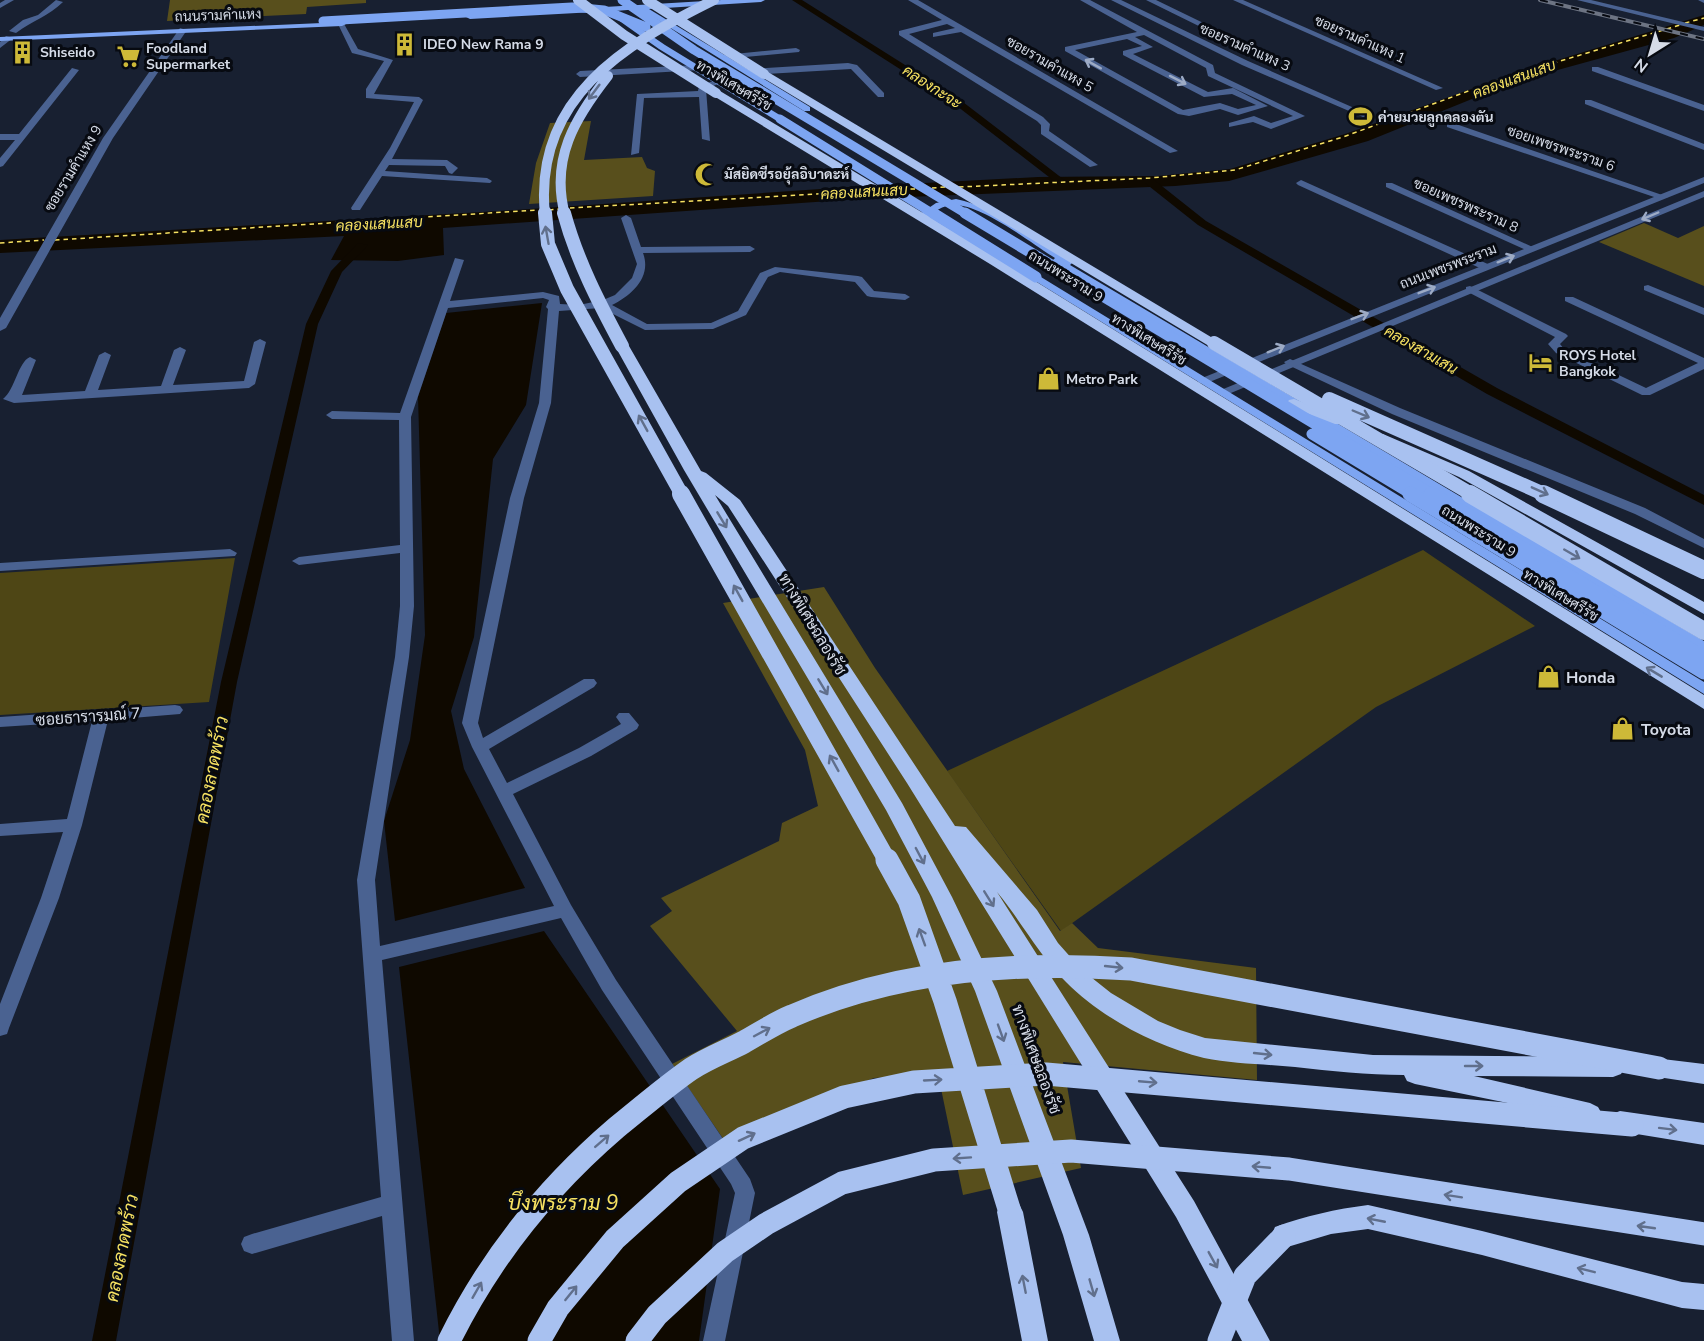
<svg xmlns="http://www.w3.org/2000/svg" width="1704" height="1341" font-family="'Nunito Sans',Sarabun,sans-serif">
<rect width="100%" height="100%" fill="#182031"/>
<path fill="#4e4615" d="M 1423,550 L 1535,626 L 1376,707 L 1061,931 L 947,771 Z
M 235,558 L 209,702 L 0,715 L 0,573 Z"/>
<path fill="#584f1c" d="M 170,0 L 366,0 L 366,3 L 307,7 L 306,14 L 167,21 Z
M 591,121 L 584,160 L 642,157 L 647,168 L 655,171 L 653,196 L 529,204 L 536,163 L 550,123 Z
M 1644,223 L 1678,238 L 1704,226 L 1704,286 L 1599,242 Z
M 824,587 L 875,668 L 1060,931 L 1072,923 L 1098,948 L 1256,968 L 1257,1080 L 1063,1062 L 1081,1168 L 963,1195 L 938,1074 L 874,1078 L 776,1115 L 724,1140 L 672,1064 L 737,1031 L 650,926 L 672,911 L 661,898 L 779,841 L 782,823 L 818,806 L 805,750 L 723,603 Z"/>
<path fill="#0f0900" d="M 1704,15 L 1704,25 L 1674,38 L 1514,82 L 1368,141 L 1229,181 L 1175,186 L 858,199 L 443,228 L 444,255 L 398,261 L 331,260 L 344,236 L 0,253 L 0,240 L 499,211 L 850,187 L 1038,177 L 1158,176 L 1230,169 L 1345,134 L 1525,70 Z
M 542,303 L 526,405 L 493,459 L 474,637 L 451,711 L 464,769 L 525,888 L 395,921 L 384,821 L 410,740 L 425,635 L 418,397 L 446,313 Z
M 544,931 L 720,1189 L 699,1341 L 440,1341 L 399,967 Z"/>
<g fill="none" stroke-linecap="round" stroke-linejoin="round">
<path fill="#0f0900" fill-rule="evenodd" d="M 792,0 L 802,0 L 959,99 L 1067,182 L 1058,184 L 953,103 Z
M 1145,179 L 1153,179 L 1206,221 L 1497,388 L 1704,495 L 1704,505 L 1487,394 L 1198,225 L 1145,183 Z
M 358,243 L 368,245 L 342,272 L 318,324 L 237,682 L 116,1341 L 92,1341 L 221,682 L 306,324 L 331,271 Z"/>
<path stroke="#f7e262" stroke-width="1.5" stroke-dasharray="4.5 4" stroke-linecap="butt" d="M 1685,23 L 1704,18
M 959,187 L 1150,178 L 1235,170 L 1343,137 L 1504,78 L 1680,25
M 932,188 L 945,187
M 902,189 L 915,189
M 570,208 L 871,191
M 549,210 L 559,209
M 55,240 L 538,210
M 0,243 L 44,240"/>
<path fill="#4a6291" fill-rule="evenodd" d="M 5,0 L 14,0 L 0,8 L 0,3 Z
M 56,0 L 63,2 C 49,16 32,21 16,33 L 9,31 L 23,20 L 38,15 Z
M 908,0 L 918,0 L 1178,151 L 1170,153 L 961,32 L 933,37 L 933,33 L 955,28 L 947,24 L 909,34 L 1043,117 L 1050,124 L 1049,131 L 1098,165 L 1090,167 L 1041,134 L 1041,125 L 1037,121 L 899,35 L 899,31 L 942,20 Z
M 1080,0 L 1090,0 L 1213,65 L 1215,73 L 1305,116 L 1271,129 L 1253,122 L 1229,127 L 1229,123 L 1254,116 L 1271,123 L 1293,116 L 1208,76 L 1206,68 L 1144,35 L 1135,37 L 1153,47 L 1133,54 L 1208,92 L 1233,88 L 1268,106 L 1238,115 L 1220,109 L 1189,116 L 1178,114 L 1065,51 L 1065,47 L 1137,32 ZM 1127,39 L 1142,46 L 1123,51 L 1123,55 L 1204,97 L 1232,94 L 1256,105 L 1238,109 L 1220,103 L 1183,110 L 1075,50 Z
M 1111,0 L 1121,0 L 1248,61 L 1370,115 L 1363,117 L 1242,65 Z
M 1146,0 L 1156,0 L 1224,33 L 1217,35 Z
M 1233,0 L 1243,0 L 1443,88 L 1436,90 Z
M 1698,0 L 1704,0 L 1704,3 Z
M 337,22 L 343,22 L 358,49 L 393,60 L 374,94 L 419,97 L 423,100 L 392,159 L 447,160 L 458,168 L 452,174 L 449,173 L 445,166 L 389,165 L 385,171 L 487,178 L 492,181 L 490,183 L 382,176 L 360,210 L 352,210 L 351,208 L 390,148 L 414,102 L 366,98 L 366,89 L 384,61 L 352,53 Z
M 180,28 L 187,30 L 113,138 L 6,328 L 0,331 L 0,318 L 103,138 Z
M 6,36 L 13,38 L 0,48 L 0,42 Z
M 796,48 L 800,50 L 799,52 L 724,59 L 720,57 L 724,55 Z
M 848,63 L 857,65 L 884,93 L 884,97 L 878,97 L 851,69 L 749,75 L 745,72 L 749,69 Z
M 697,65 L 701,68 L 700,70 L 580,77 L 576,74 L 580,71 Z
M 1592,67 L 1598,67 L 1704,105 L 1704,111 L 1592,71 Z
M 72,68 L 79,70 L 3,166 L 0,167 L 0,158 L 15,140 L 0,140 L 0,134 L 19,134 Z
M 716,80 L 723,82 L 706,89 L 710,141 L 702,139 L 699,97 L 644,98 L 639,153 L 631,155 L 637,94 L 698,91 L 699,86 Z
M 1585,100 L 1591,100 L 1704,144 L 1704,150 L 1585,104 Z
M 1447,123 L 1453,123 L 1668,197 L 1660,199 L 1447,127 Z
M 1301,180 L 1490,265 L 1491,267 L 1482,269 L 1298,185 L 1296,183 Z
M 1386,183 L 1392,183 L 1537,249 L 1528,251 L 1386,187 Z
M 626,215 L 631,218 L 641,247 L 750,246 L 755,249 L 750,252 L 643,253 C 652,277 632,295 612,305 L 647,324 L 711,323 L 738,311 L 760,273 L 775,267 L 858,276 L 862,277 L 874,291 L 905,294 L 910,297 L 905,300 L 871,297 L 867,296 L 855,282 L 780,272 L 768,277 L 746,315 L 713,329 L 645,330 L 601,308 L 559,311 L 551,403 L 524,498 L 478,723 L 483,738 L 584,679 L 594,679 L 597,683 L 594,687 L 489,749 L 507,783 L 579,748 L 621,724 L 616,717 L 619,713 L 629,713 L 639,725 L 637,729 L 591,756 L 513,794 L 571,905 L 616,980 L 750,1179 L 755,1193 L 725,1341 L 703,1341 L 735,1193 L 731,1184 L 602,990 L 561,918 L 382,960 L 414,1341 L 392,1341 L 382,1216 L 252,1254 L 244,1251 L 241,1244 L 244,1237 L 252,1234 L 381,1197 L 357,880 L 395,657 L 400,606 L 400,553 L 299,565 L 292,561 L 299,557 L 400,545 L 399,420 L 332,419 L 326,415 L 332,411 L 400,413 L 455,258 L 464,260 L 450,301 L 543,292 L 559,296 L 560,304 L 579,305 L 603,300 L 615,295 L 632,278 L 637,264 L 621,218 ZM 543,298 L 549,300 L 546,307 L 548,309 L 539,403 L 510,498 L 462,723 L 472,747 L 554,906 L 380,946 L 375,880 L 409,657 L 414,606 L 411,417 L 448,308 Z
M 1648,285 L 1704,308 L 1704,315 L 1644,290 L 1644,286 Z
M 1470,286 L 1566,334 L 1568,336 L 1560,344 L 1564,349 L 1646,388 L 1698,363 L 1565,301 L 1565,297 L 1573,297 L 1704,358 L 1704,369 L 1650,395 L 1642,395 L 1556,353 L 1548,344 L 1555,337 L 1466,291 L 1466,287 Z
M 260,339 L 266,342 L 255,384 L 249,388 L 14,403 L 3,399 C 15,390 18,362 30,357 L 36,360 L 22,395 L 85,391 L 99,355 L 105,352 L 111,355 L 98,390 L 161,386 L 174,350 L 180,347 L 186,350 L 173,385 L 244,381 L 254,342 Z
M 1290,359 L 1400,408 L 1645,508 L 1704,539 L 1704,548 L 1635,514 L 1392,414 L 1286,364 L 1284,362 Z
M 230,549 L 237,553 L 235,556 L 0,571 L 0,563 Z
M 175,705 L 180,706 L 183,710 L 180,714 L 108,720 L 82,825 L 59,898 L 9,1028 L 7,1034 L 0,1036 L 0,1004 L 41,898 L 63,832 L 0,836 L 0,824 L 67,819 L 92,721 L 0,727 L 0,717 Z"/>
<path fill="#4a6291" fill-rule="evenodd" d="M 1577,0 L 1591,0 L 1704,27 L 1704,31 Z
M 1704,177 L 1704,183 L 1207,383 L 1199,383 L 1197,380 Z
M 1704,191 L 1704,197 L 1226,395 L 1222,396 L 1216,392 Z"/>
<path fill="#7da5f2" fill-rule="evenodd" d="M 722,0 L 765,0 L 761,2 L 649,9 L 810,107 L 810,111 L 804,111 L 640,9 L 615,11 L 665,45 L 783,117 L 783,121 L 777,121 L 659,49 L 611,15 L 613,11 L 470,19 L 466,17 L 470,15 Z
M 345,22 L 346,24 L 342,26 L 0,41 L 0,37 Z
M 956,199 C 999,208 1035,237 1072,260 L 1073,262 L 1070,265 L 1704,641 L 1704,653 L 1053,263 L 1052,261 L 1055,258 C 1029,242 987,208 957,205 C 947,204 939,209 931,214 L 937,221 L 936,223 L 928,223 L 920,214 L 936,203 Z
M 1036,274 L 1704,682 L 1704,694 L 1032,279 L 1031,277 Z"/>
<path fill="#a8c1f0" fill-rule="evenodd" d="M 760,72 L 768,72 L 1221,343 L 1214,347 L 1209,346 L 760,76 Z
M 712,91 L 720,91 L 998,258 L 1704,695 L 1704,709 L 990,264 L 712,95 Z
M 622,342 L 629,346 L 701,471 L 706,473 L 740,500 L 955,826 L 966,827 L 1037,910 L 1058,943 L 1082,970 L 1111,993 L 1158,1021 L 1180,1030 L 1205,1038 L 1373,1055 L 1613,1057 L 1621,1060 L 1625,1067 L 1621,1074 L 1613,1077 L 1474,1076 L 1590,1103 L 1598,1107 L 1602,1114 L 1598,1121 L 1590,1125 L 1527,1107 L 1415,1084 L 1407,1081 L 1404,1075 C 1367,1075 1331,1071 1295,1067 C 1266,1064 1233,1064 1204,1058 C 1155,1046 1102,1018 1066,982 C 1039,955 1021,921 997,892 L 1194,1201 L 1270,1341 L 1242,1341 L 1176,1217 L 907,783 L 728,506 L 715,495 L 902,803 L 952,897 L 997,991 L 1089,1235 L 1120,1341 L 1094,1341 L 1063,1235 L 975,991 L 932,897 L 886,810 L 684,470 L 615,346 Z
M 1294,399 L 1345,418 L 1347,421 L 1345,424 L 1335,424 L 1289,406 L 1287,403 L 1289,400 Z
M 1383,434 L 1469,471 L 1704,602 L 1704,614 L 1459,477 L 1378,441 L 1376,438 L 1378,435 Z
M 1646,1057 L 1704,1064 L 1704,1084 L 1638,1074 L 1634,1067 L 1638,1060 Z
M 1620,1111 L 1704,1123 L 1704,1145 L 1612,1130 L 1608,1122 L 1612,1114 Z
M 1010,1200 L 1019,1204 L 1023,1212 L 1048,1341 L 1022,1341 L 997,1212 L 1001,1204 Z
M 1368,1205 L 1482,1231 L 1682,1282 L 1704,1284 L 1704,1310 L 1682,1308 L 1482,1255 L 1368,1229 L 1331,1234 L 1284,1248 L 1275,1245 L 1271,1236 L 1275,1227 C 1305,1216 1336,1209 1368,1205 Z"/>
<defs>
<path id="rail" d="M 1540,0 L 1704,39"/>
</defs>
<use href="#rail" stroke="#6d7483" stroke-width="4"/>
<use href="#rail" stroke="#070a11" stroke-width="2" stroke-dasharray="8" stroke-linecap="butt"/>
<path stroke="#7da5f2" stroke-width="9" d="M 622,0 L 694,50 L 968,215
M 323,21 L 572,7 L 604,10 L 646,27
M 780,119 L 935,215"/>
<path stroke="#7da5f2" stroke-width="11" d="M 933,213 L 1036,277
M 965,213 L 1433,495
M 1312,434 L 1413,495"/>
<path stroke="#7da5f2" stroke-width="15" d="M 1410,494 L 1704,672
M 1431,494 L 1704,658"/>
<path stroke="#a8c1f0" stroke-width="10" d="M 578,0 L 624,35 L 716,93
M 647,0 L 764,74
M 545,215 C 533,99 623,45 714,0
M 565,215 C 550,159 575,118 608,76"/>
<path stroke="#a8c1f0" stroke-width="14" d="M 545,213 L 548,244 L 567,289 L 682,495
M 564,213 C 577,261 599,303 622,346
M 1214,343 L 1473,495
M 1329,399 L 1546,495"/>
<path stroke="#a8c1f0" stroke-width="18" d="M 681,494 L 888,862
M 1470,494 L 1704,631
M 1543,494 L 1704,570"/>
<path stroke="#a8c1f0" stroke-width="23" d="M 887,860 L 909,900 L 945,1001 L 1010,1212
M 449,1341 C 490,1258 546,1188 616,1128 C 641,1108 665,1087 691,1069 C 708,1058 727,1051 744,1042 C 760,1033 775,1023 792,1016 C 897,970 1017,961 1131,969 L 1659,1068
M 539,1341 L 558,1308 L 615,1239 L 678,1182 L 743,1138 L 844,1097 L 914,1082 L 1046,1074 L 1632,1125
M 637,1341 L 657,1315 L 725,1252 L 766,1224 L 842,1183 L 934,1160 L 1071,1151 L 1289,1169 L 1704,1234
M 1219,1341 L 1245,1276 L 1284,1236"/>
</g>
<defs><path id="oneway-shaft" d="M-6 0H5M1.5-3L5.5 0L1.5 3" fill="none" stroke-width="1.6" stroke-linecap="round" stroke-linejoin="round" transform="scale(1.5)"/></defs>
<g stroke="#9dabc5">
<use href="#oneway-shaft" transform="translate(1093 64) rotate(-151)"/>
<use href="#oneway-shaft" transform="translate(1178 80) rotate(27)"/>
<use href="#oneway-shaft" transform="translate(1650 216) rotate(157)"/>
<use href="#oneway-shaft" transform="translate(1506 259) rotate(-22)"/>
<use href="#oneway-shaft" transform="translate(1427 290) rotate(-21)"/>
<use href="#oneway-shaft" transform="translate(1360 316) rotate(-21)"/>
<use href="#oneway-shaft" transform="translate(1276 349) rotate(-22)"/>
</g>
<g stroke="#606f8c">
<use href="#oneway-shaft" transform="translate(594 92) rotate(127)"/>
<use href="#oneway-shaft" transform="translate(547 235) rotate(-100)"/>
<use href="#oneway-shaft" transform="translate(1361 414) rotate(23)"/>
<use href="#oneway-shaft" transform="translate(643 423) rotate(-119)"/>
<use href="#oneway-shaft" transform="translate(1540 491) rotate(24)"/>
<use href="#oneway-shaft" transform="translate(722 520) rotate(59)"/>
<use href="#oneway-shaft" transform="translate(1572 554) rotate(30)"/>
<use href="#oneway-shaft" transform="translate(738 593) rotate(-119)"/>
<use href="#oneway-shaft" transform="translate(1654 672) rotate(-149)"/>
<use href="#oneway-shaft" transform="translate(823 687) rotate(59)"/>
<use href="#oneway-shaft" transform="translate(834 763) rotate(-119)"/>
<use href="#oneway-shaft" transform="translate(920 856) rotate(62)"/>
<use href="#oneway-shaft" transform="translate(989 899) rotate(58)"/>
<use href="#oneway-shaft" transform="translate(922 937) rotate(-110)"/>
<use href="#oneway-shaft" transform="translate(1114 967) rotate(6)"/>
<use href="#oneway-shaft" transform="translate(762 1032) rotate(-28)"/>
<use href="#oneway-shaft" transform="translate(1001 1033) rotate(70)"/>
<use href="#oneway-shaft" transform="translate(1263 1054) rotate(6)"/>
<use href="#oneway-shaft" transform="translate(1474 1066)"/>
<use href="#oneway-shaft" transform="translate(933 1080) rotate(-3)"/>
<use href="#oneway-shaft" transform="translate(1148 1082) rotate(5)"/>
<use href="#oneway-shaft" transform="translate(1668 1129) rotate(7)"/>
<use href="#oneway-shaft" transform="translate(747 1137) rotate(-25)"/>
<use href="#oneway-shaft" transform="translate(602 1141) rotate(-41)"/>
<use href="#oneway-shaft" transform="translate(962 1158) rotate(176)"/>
<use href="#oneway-shaft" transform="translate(1261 1167) rotate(-175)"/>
<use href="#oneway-shaft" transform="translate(1453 1196) rotate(-171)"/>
<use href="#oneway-shaft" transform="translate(1376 1220) rotate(-169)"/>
<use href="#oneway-shaft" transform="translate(1646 1227) rotate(-172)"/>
<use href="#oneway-shaft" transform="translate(1213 1260) rotate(61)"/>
<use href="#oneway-shaft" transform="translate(1586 1270) rotate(-166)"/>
<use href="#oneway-shaft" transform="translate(1024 1284) rotate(-101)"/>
<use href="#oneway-shaft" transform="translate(1092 1288) rotate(74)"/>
<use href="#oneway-shaft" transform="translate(477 1290) rotate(-60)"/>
<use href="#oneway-shaft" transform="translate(571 1293) rotate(-51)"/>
</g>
<defs>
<symbol id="building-bare" viewBox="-9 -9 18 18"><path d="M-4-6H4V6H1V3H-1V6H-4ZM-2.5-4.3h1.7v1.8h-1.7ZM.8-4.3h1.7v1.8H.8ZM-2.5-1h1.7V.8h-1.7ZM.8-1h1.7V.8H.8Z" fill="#cdb938" stroke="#070a11" stroke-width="2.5" paint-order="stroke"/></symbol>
<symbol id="supermarket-bare" viewBox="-9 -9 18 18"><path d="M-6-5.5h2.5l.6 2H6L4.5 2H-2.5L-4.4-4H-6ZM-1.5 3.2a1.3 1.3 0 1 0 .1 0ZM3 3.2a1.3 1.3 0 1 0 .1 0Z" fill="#cdb938" stroke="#070a11" stroke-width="2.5" paint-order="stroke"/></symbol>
<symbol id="stadium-bare" viewBox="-9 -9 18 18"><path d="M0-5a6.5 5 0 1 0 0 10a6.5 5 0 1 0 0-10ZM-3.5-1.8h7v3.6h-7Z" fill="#cdb938" stroke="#070a11" stroke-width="2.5" paint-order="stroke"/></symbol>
<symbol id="mosque-bare" viewBox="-9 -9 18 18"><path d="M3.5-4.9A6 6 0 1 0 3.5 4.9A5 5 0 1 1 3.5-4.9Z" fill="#cdb938" stroke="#070a11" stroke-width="2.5" paint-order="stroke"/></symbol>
<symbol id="hotel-bare" viewBox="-9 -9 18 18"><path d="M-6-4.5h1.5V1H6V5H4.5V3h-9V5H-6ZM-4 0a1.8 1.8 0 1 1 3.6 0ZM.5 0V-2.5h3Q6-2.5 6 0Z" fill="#cdb938" stroke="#070a11" stroke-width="2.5" paint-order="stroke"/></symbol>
<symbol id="shop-bare" viewBox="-9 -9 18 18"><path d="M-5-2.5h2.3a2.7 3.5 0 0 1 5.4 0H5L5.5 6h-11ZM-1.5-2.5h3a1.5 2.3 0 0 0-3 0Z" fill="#cdb938" stroke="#070a11" stroke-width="2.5" paint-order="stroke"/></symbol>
</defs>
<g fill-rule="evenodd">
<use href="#building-bare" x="388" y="28" width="33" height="33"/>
<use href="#building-bare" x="6" y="36" width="33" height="33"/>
<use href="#supermarket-bare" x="112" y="40" width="33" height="33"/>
<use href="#stadium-bare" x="1344" y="100" width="33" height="33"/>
<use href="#mosque-bare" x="690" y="158" width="33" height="33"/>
<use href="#hotel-bare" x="1524" y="346" width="33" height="33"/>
<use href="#shop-bare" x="1032" y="362" width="33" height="33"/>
<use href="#shop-bare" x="1532" y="660" width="33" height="33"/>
<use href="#shop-bare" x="1606" y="712" width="33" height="33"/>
</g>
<g text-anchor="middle" stroke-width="6" stroke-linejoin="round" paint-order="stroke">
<g font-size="14" fill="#d5dbe7" stroke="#070a11">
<text transform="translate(218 15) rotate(-2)" y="5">ถนนรามคำแหง</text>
<text transform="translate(1360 39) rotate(24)" y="5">ซอยรามคำแหง 1</text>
<text transform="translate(1245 47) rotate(24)" y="5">ซอยรามคำแหง 3</text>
<text transform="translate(1050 64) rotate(30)" y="5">ซอยรามคำแหง 5</text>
<text transform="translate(734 85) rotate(31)" y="5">ทางพิเศษศรีรัช</text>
<text transform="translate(1561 148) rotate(19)" y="5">ซอยเพชรพระราม 6</text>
<text transform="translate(73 168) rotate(-59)" y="5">ซอยรามคำแหง 9</text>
<text transform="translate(1466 205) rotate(24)" y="5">ซอยเพชรพระราม 8</text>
<text transform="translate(1448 266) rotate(-21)" y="5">ถนนเพชรพระราม</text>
<text transform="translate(1066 276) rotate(32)" y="5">ถนนพระราม 9</text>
<text transform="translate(1149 339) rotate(32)" y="5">ทางพิเศษศรีรัช</text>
<text transform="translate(1479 531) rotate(32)" y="5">ถนนพระราม 9</text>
<text transform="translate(1561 595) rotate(32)" y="5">ทางพิเศษศรีรัช</text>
</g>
<g font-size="14" font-weight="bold" fill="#d5dbe7" stroke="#070a11" text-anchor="start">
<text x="423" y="49">IDEO New Rama 9</text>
<text x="146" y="53">Foodland<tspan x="146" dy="16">Supermarket</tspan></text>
<text x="40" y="57">Shiseido</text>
<text x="1378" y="122">ค่ายมวยลูกคลองตัน</text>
<text x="724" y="179">มัสยิดซีรอยุ้ลอิบาดะห์</text>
<text x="1559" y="360">ROYS Hotel<tspan x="1559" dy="16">Bangkok</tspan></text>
<text x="1066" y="384">Metro Park</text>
</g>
<g font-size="15" font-style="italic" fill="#f7e262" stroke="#070a11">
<text transform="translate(1514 79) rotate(-20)" y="5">คลองแสนแสบ</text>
<text transform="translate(932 87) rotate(33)" y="5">คลองกะจะ</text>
<text transform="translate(864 192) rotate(-3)" y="5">คลองแสนแสบ</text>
<text transform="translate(379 224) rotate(-3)" y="5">คลองแสนแสบ</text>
<text transform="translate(1421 350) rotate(30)" y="5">คลองสามเสน</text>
</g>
<g font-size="16" fill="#d5dbe7" stroke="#070a11">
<text transform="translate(813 624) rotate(59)" y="6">ทางพิเศษฉลองรัช</text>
<text transform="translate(88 716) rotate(-4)" y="6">ซอยธารารมณ์ 7</text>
<text transform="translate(1037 1059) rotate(70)" y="6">ทางพิเศษฉลองรัช</text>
</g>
<g font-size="16" font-weight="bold" fill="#d5dbe7" stroke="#070a11" text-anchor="start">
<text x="1566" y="683">Honda</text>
<text x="1641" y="735">Toyota</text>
</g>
<g font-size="18" font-style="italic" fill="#f7e262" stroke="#070a11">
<text transform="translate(212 770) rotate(-79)" y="6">คลองลาดพร้าว</text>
<text transform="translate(122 1248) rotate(-79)" y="6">คลองลาดพร้าว</text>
</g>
<g font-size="21" font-style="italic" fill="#f7e262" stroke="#070a11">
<text x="563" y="1210">บึงพระราม 9</text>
</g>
</g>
<g transform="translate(1650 54) rotate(217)" stroke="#070a11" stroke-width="4.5" paint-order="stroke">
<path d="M0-4.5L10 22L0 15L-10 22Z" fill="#d5dbe7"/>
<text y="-9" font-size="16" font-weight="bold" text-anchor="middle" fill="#d5dbe7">N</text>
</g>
</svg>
